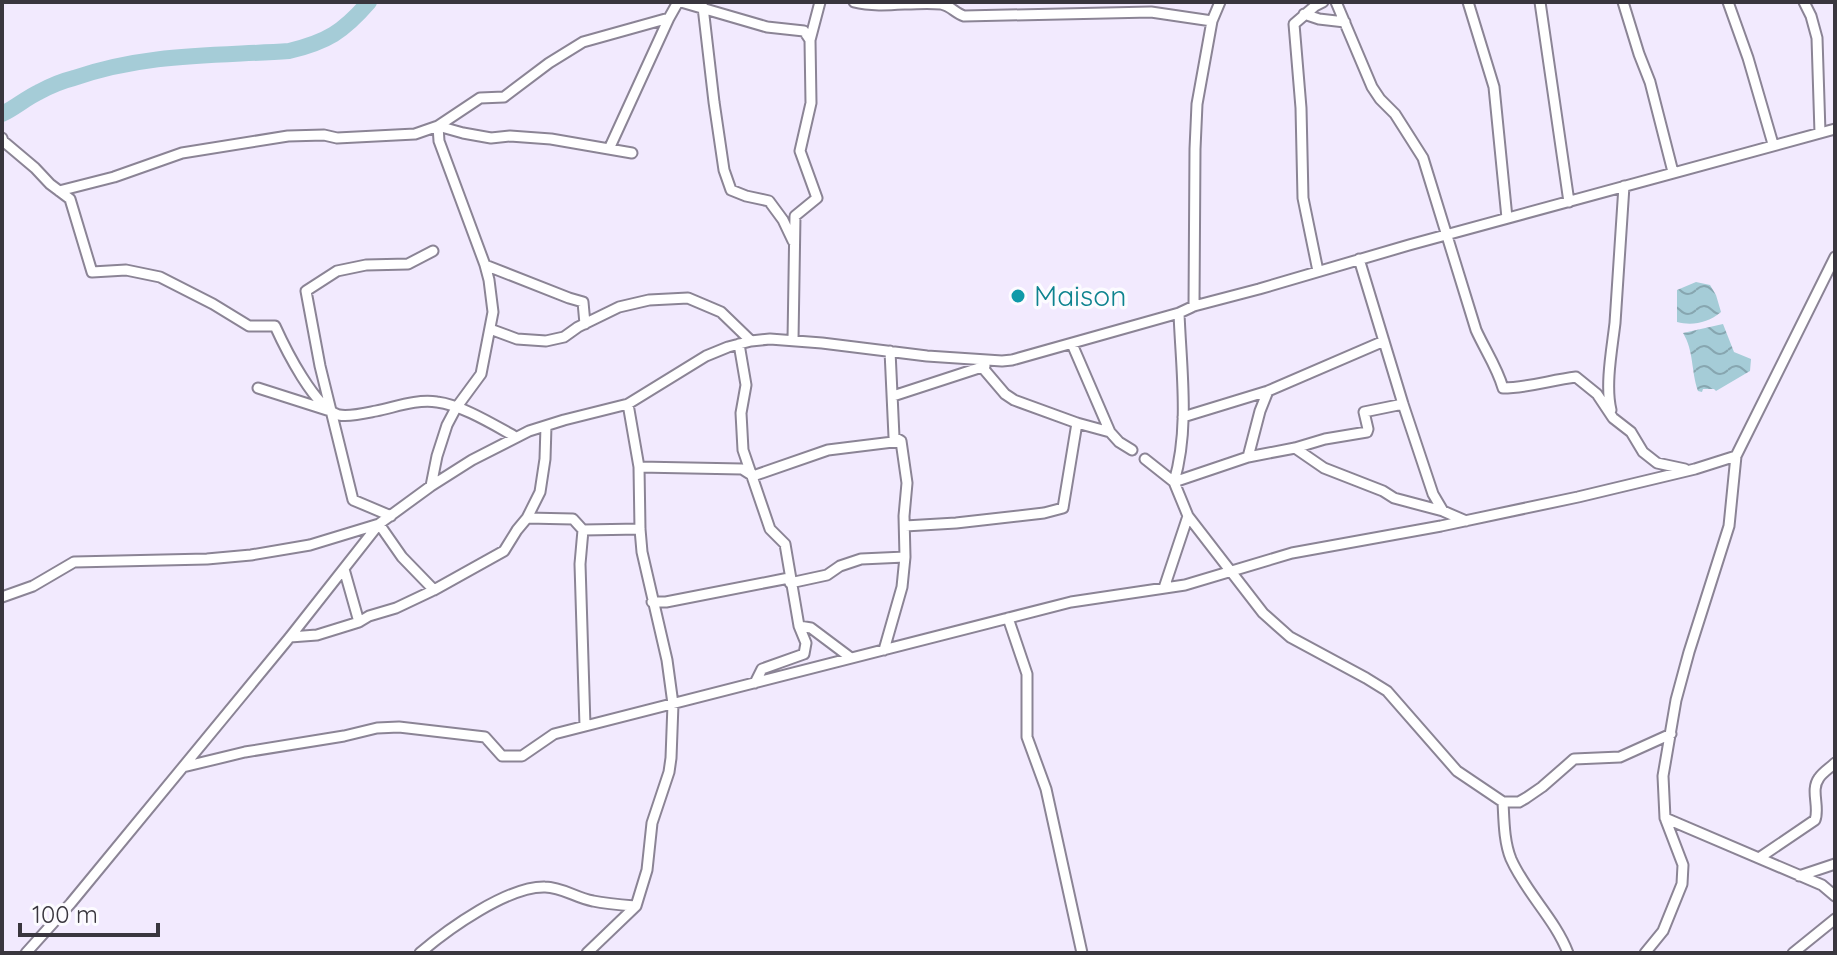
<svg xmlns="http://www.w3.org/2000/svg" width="1837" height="955" font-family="Quicksand,sans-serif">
<defs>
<pattern id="water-waves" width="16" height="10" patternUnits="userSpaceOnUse" patternTransform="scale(2)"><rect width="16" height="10" fill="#a5ccd7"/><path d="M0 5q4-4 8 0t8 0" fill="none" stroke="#87a6b0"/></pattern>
</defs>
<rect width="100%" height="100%" fill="#f2eafe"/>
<path fill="url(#water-waves)" d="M 1696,282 L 1710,285 L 1716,295 L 1721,312 C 1708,323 1692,326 1677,322 L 1677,290 Z
M 1723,324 L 1734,352 L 1751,359 L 1750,371 L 1716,391 L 1714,389 L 1703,389 L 1702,392 L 1698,391 C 1691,371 1694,351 1683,333 Z"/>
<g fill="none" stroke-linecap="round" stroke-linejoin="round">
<path stroke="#a5ccd7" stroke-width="16" d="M 2,114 C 15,108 26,98 39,92 C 50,86 62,81 74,78 C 146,53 214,56 289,51 C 327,42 343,32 369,2"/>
<defs>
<path id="minor" d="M 681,2 L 767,27 L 804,31 L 810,40 L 811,103 L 800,151 L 817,198 L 795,216 L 793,340
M 854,2 C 882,9 913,1 941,4 C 951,6 955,13 964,16 L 1151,12 L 1212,21
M 1336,2 L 1372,87 L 1380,99 L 1395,114 L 1423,158 L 1476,330 C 1485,350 1497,367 1503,388 C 1527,388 1551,380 1576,377 L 1597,394 L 1613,418 L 1631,432 L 1643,452 L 1657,463 L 1685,469
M 1468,2 L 1494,87 L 1507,218
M 1540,2 L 1569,202
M 1623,2 L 1639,54 L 1650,82 L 1673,172
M 1728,2 L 1748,58 L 1773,144
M 1804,2 L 1811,16 L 1817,38 L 1820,133
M 703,7 L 714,102 L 724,170 L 731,190 L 746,196 L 769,201 L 783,220 L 793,241
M 1304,14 L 1319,19 L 1345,22
M 810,40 L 820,2
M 2,138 L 3,141 L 35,168 L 50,184 L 70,199 L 92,272 L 126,270 L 160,277 L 213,304 L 249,326 L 275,326 C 285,348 315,409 339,415 C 350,417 366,413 376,411 C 396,407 416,399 437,402 C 462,405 494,425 516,437
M 609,149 L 669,18
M 59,191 L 114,177 L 182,153 L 288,136 L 324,135 L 337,138 L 415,134 L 438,126 L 480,98 L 504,97 L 549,63 L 583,42 L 669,18 L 678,2
M 1359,259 L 1403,404 L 1433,494 L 1443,511
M 485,265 L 569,298 L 583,302 L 585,324
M 1318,271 L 1303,198 L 1301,108 L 1294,24 L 1315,6 L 1323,2
M 1194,306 L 1195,149 L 1197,104 L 1212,21 L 1220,2
M 490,329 L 517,339 L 546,341 L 564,337 L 578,327 L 619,307 L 649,300 L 688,298 L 721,312 L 751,341
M 739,344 L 746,385 L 741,413 L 743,450 L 770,529 L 785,544 L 799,626 L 806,643 L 804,654 L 762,669 L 755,683
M 1072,344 L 1110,432 L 1119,442 L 1132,450
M 982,367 L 1005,394 L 1014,400 L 1077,423 L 1110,432
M 258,388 L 327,410
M 893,396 L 985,366
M 1611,410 C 1605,385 1612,349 1615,323 C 1618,278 1621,232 1624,186
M 1183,417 L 1268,391 L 1384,341
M 1295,448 L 1324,468 L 1383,491 L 1394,498 L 1443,511 L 1466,521
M 1248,457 L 1260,411 L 1268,391
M 1145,459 L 1174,482 L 1188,516 L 1263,613 L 1290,637 L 1366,678 L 1387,691 L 1457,771 L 1503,802 L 1519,802 L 1526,798 L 1542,787 L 1574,759 L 1620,757 L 1671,734
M 639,467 L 742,469 L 753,476 L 828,450 L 901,441
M 1174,482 L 1248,457 L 1295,448 L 1325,439 L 1367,432 L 1368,429 L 1364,412 L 1403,404
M 1174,482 C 1190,428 1181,368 1179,313
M 431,486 L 437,456 L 447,425 L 456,408 L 481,374 L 493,312 L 489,280 L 485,265 L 439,141 L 438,126 L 463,133 L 491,138 L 510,136 L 551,139 L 632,153
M 391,516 L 353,500 L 320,366 L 306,291 L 337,271 L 366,265 L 408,264 L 433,251
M 527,518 L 573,519 L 583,530 L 640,529
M 905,526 L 956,523 L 1044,513 L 1063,508 L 1077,423
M 583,530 L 580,564 L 585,726
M 344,569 L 359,622
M 790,583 L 827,575 L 840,566 L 861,559 L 905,557
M 1164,588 L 1188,516
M 2,597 L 33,586 L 74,562 L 207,559 L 251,555 L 310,545 L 379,524 L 402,557 L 434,590
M 652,602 L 666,602 L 789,578
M 1008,618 L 1027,674 L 1027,737 L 1046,789 L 1082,953
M 799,626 L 811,628 L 851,658
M 290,637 L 317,635 L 359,622 L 369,616 L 396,608 L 434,590 L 504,551 L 517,530 L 527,518 L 540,492 L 545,459 L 546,426
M 884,650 L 902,587 L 905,557 L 904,516 L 907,483 L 901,441 L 894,437 L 890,351
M 183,767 L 245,752 L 344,736 L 377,728 L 399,727 L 485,737 L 502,756 L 522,756 L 554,734 L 1071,602 L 1185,585 L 1292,553 L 1441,526 L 1578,497 L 1695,469 L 1736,456 L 1835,257
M 1503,802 C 1504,821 1504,842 1511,859 C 1526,893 1555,919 1568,953
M 1665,818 L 1822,885 L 1835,896
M 1759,858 L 1815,820 C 1820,807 1810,790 1819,778 C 1823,772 1830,768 1835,763
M 1799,876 L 1835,864
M 26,953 L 71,903 L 290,637 L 379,524 L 431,486 L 472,460 L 529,431 L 564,420 L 628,404 L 706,356 L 728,347 L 751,341 L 770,339 L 822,343 L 927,356 L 1002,361 L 1012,360 L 1179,313 L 1194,306 L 1259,289 L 1409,245 L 1835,129
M 420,953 C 448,929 508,886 545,887 C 562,887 576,898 593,901 C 607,904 622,905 636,906
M 587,953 L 636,906 L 647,870 L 652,823 L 669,772 L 671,758 L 673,704 L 667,660 L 642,552 L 640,529 L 639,467 L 628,404
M 1645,953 L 1663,931 L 1682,884 L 1683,865 L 1665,818 L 1663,776 L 1676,700 L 1689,652 L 1729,526 L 1736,456
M 1793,953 L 1835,919"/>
</defs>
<use href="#minor" stroke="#8b8495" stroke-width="13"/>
<use href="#minor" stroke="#fff" stroke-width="9"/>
</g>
<circle fill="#0f9aa8" stroke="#fcfbff" stroke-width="3" cx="1018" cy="296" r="8"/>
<g text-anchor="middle" stroke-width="7" stroke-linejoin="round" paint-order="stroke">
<g font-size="28" fill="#0d838f" stroke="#fcfbff" text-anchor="start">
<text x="1034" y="306">Maison</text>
</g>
</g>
<rect width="1837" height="955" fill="none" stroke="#39363e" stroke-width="8"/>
<path d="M20 923v12h138v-12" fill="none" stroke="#39363e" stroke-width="4"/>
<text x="32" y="923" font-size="24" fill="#39363e" stroke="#fcfbff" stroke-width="6" paint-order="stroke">100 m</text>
</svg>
